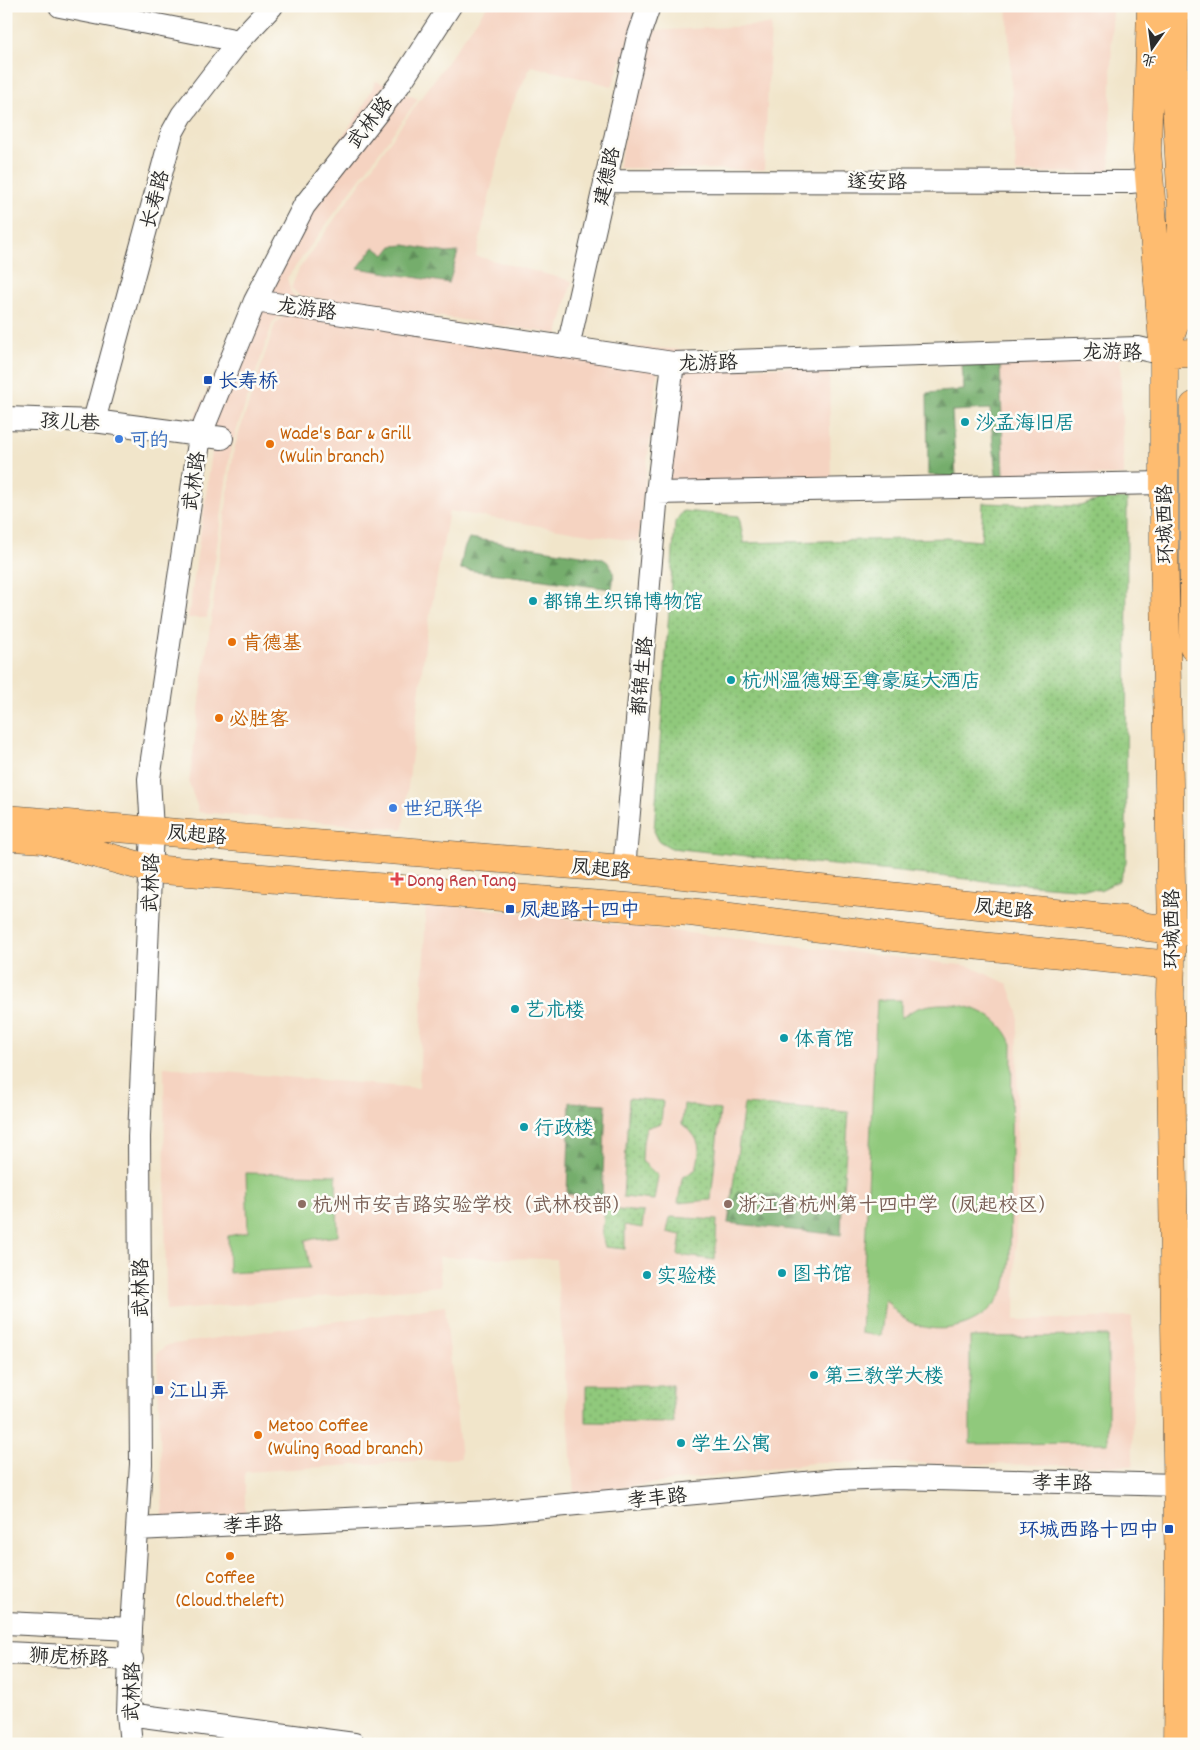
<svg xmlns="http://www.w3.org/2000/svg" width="1200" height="1750" font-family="Dekko,'LXGW WenKai TC',sans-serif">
<defs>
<pattern id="grass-dots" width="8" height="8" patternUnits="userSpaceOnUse" patternTransform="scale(1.25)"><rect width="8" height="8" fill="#90c97c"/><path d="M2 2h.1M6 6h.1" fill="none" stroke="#76a366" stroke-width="1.8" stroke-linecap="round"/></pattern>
<pattern id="forest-firs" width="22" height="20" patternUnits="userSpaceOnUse" patternTransform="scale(1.25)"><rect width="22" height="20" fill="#74ad6c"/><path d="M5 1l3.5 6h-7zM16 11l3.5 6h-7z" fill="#5f8d59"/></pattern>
</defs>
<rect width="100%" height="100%" fill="#fdfcf7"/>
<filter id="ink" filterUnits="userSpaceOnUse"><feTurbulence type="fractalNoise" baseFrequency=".02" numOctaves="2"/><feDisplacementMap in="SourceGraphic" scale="10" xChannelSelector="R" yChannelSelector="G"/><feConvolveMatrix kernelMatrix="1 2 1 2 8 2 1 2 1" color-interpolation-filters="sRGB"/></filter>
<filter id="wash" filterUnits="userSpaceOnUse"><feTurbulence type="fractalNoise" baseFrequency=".0096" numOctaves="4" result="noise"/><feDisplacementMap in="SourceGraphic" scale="20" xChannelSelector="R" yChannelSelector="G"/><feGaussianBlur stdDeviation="1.12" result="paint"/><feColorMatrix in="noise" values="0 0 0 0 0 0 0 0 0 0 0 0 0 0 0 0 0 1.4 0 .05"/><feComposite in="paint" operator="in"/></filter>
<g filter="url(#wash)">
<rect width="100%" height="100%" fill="#f1e5ca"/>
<path fill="#f5d3c1" d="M 487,6 L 642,6 L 612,86 L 531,66 L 508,114 L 476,256 L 572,281 L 558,334 L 300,296 L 291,288 L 299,269 Z
M 1007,6 L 1112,6 L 1110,172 L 1016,173 Z
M 771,25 L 764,170 L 618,168 L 648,31 Z
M 376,81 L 418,99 L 287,278 L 291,292 L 297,299 L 575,343 L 729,353 L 663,367 L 285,311 L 273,322 L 231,447 L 207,618 L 188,618 L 215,432 L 190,429 L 295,205 L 362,109 Z
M 286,313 L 658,369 L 638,542 L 449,511 L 426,637 L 403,829 L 199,812 L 189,783 L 234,448 L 275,324 Z
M 1120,357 L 1124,475 L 1004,476 L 1000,364 Z
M 829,366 L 831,486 L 663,486 L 677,369 Z
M 426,902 L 969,966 L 1008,984 L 1018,1011 L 1015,1320 L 1132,1317 L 1133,1466 L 821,1462 L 574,1494 L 556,1259 L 439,1257 L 441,1286 L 166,1311 L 164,1067 L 419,1088 Z
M 445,1306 L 461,1458 L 245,1472 L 245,1515 L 163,1520 L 157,1353 L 167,1345 Z"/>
<path fill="url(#grass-dots)" stroke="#5e7a54" d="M 1102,499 L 1127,499 L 1126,863 L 1119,881 L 1100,890 L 995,882 L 671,848 L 659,841 L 654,831 L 675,522 L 683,511 L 739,516 L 744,543 L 946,538 L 981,541 L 983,503 L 1080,506 Z
M 629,1098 L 663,1101 L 661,1123 L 646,1128 L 643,1142 L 642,1161 L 658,1176 L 654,1200 L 623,1197 Z
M 684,1104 L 720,1110 L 711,1200 L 678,1203 L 682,1178 L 696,1169 C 702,1147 700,1138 682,1124 Z
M 744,1104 L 849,1112 L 842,1203 L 738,1192 L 728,1223 Z
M 605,1209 L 644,1212 L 642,1228 L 625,1225 L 625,1249 L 605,1247 L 602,1235 Z
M 670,1217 L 717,1220 L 715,1260 L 678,1255 L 681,1235 L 667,1232 Z
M 586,1385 L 672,1385 L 674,1423 L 586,1422 Z"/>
<path fill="url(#forest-firs)" stroke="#506c4c" d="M 405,245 L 447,253 L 458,252 L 449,283 L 358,268 L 374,247 L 385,255 L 392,246 Z
M 1000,364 L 1004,476 L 996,476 L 990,409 L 952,411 L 956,477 L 928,475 L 927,393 L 964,390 L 962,365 Z
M 469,538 L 601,558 C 616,565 614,575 612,589 L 460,569 L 464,549 Z
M 570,1102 L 606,1104 L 602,1198 L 567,1194 Z
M 737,1192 L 842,1203 L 841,1235 L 728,1223 Z"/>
<path fill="#90c97c" stroke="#5e7a54" d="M 877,1000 L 901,1000 L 901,1018 C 906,1015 912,1010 918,1008 C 951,997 999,1008 1012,1044 L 1010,1258 C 1009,1266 1008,1276 1006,1284 C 992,1324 939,1342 903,1318 C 896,1313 891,1306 885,1299 L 881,1336 L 861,1333 Z
M 246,1173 L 336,1175 L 338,1236 L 305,1240 L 310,1268 L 229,1273 L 228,1236 L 248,1232 Z
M 1108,1336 L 1108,1443 L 970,1444 L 970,1337 Z"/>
</g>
<g filter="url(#ink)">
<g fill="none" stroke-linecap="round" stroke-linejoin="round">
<defs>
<path id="minor" d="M 60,6 L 239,41
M 605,181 L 1130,182 L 1149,180
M 255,301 L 673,363 L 1138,348 L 1164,354
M 568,347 L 637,41 L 649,6
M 6,418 L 94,421 L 222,438
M 94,421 L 172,133 L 182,115 L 239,41 L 272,6
M 657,493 L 1164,483
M 624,869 L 657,493 L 673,363
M 137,1529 L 490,1512 L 837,1480 L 895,1478 L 1178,1485
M 6,1623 L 131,1629
M 6,1653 L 132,1659
M 128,1714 L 354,1744
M 131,1744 L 128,1714 L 131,1629 L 141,1464 L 139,1137 L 152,830 L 149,779 L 200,436 L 255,301 L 304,206 L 399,85 L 450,6"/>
<path id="major" d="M 1151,6 L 1147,151 L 1164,354 L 1164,543 L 1172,930 L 1170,993 L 1179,1585 L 1177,1744
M 1167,346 L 1182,303 L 1182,207 L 1174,67 L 1175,6
M 1164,354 L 1194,353
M 1194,406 L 1194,647
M 6,819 L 624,869 L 1125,920 L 1147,927 L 1194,932
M 14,837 L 43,839 L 151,869 L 690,912 L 911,939 L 1171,965"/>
</defs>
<use href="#minor" stroke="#494743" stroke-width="24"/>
<use href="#major" stroke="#494743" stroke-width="29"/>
<use href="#minor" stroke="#fff" stroke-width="22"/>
<use href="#major" stroke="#febc70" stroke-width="28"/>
</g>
</g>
<g fill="#1a4fb4" stroke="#fdfcf7" stroke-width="2">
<rect x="203" y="375" width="10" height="10" rx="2.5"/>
<rect x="505" y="904" width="10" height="10" rx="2.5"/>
<rect x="154" y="1385" width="10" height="10" rx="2.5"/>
<rect x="1164" y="1524" width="10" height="10" rx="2.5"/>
</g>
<g fill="#0f9aa8" stroke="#fdfcf7" stroke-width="2">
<circle cx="965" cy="422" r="5"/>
<circle cx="533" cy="601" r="5"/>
<circle cx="731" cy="680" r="5"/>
<circle cx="515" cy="1009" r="5"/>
<circle cx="784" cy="1038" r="5"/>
<circle cx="524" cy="1127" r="5"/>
<circle cx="782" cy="1273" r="5"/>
<circle cx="647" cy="1275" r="5"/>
<circle cx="814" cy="1375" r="5"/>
<circle cx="681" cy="1443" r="5"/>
</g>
<g fill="#3f7fe0" stroke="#fdfcf7" stroke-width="2">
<circle cx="119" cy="439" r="5"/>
<circle cx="393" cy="808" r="5"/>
</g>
<g fill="#e8710a" stroke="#fdfcf7" stroke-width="2">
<circle cx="270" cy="444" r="5"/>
<circle cx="232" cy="642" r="5"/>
<circle cx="219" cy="718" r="5"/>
<circle cx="258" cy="1435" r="5"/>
<circle cx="230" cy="1556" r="5"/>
</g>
<path fill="#e0444e" stroke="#fdfcf7" stroke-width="2" d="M394.5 871.5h5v5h5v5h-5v5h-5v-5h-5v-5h5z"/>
<g fill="#8d6e63" stroke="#fdfcf7" stroke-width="2">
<circle cx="302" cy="1204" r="5"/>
<circle cx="728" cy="1204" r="5"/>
</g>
<g text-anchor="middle" stroke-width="5" stroke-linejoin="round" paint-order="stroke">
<g font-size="20" fill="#2b2b2b" stroke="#fdfcf7">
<text transform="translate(369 122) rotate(-52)" y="7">武林路</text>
<text transform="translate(606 176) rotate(-78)" y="7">建德路</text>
<text x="877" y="188">遂安路</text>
<text transform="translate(154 199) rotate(-75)" y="7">长寿路</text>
<text transform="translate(307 308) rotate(8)" y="7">龙游路</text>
<text transform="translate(1112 351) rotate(1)" y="7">龙游路</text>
<text transform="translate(708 362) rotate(-1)" y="7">龙游路</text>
<text transform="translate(70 421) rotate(3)" y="7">孩儿巷</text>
<text transform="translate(193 481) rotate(-82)" y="7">武林路</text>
<text transform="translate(1164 524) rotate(-91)" y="7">环城西路</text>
<text transform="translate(641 676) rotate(-85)" y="7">都锦生路</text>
<text transform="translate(197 834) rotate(5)" y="7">凤起路</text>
<text transform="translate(601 868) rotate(5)" y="7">凤起路</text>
<text transform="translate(150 883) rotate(-88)" y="7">武林路</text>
<text transform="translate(1004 908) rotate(6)" y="7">凤起路</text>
<text transform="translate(1171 929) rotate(-90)" y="7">环城西路</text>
<text transform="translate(140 1288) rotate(-90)" y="7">武林路</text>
<text transform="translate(1062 1482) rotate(1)" y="7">孝丰路</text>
<text transform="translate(657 1497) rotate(-6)" y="7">孝丰路</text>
<text transform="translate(253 1524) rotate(-3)" y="7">孝丰路</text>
<text transform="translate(69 1656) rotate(3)" y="7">狮虎桥路</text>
<text transform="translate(131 1692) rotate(-89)" y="7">武林路</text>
</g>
<g font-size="20" fill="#164399" stroke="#fdfcf7" text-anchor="start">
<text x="218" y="387">长寿桥</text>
<text x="520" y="916">凤起路十四中</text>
<text x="169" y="1397">江山弄</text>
<text x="1159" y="1536" text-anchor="end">环城西路十四中</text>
</g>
<g font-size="20" fill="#0d838f" stroke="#fdfcf7" text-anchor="start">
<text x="975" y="429">沙孟海旧居</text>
<text x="543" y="608">都锦生织锦博物馆</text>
<text x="741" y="687">杭州温德姆至尊豪庭大酒店</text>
<text x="525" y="1016">艺术楼</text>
<text x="794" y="1045">体育馆</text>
<text x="534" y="1134">行政楼</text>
<text x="792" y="1280">图书馆</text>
<text x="657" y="1282">实验楼</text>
<text x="824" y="1382">第三教学大楼</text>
<text x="691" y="1450">学生公寓</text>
</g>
<g font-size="20" fill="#c56008" stroke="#fdfcf7" text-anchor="start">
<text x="280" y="439">Wade's Bar &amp; Grill<tspan x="280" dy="23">(Wulin branch)</tspan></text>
<text x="242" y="649">肯德基</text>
<text x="229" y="725">必胜客</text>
<text x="268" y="1431">Metoo Coffee<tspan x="268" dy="23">(Wuling Road branch)</tspan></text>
<text x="230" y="1583" text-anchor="middle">Coffee<tspan x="230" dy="23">(Cloud.theleft)</tspan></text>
</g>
<g font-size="20" fill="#366cbe" stroke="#fdfcf7" text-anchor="start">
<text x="129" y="446">可的</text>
<text x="403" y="815">世纪联华</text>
</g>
<g font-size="20" fill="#be3a42" stroke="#fdfcf7" text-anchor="start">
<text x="407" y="886">Dong Ren Tang</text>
</g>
<g font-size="20" fill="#785e54" stroke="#fdfcf7" text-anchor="start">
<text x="312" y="1211">杭州市安吉路实验学校（武林校部）</text>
<text x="738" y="1211">浙江省杭州第十四中学（凤起校区）</text>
</g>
</g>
<rect width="1200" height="1750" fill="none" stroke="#fdfcf7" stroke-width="25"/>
<g transform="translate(1152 48) rotate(194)" stroke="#fdfcf7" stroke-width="4" paint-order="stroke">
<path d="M0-4L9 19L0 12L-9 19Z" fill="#2b2b2b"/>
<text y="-8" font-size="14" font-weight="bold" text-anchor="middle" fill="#2b2b2b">北</text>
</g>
</svg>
